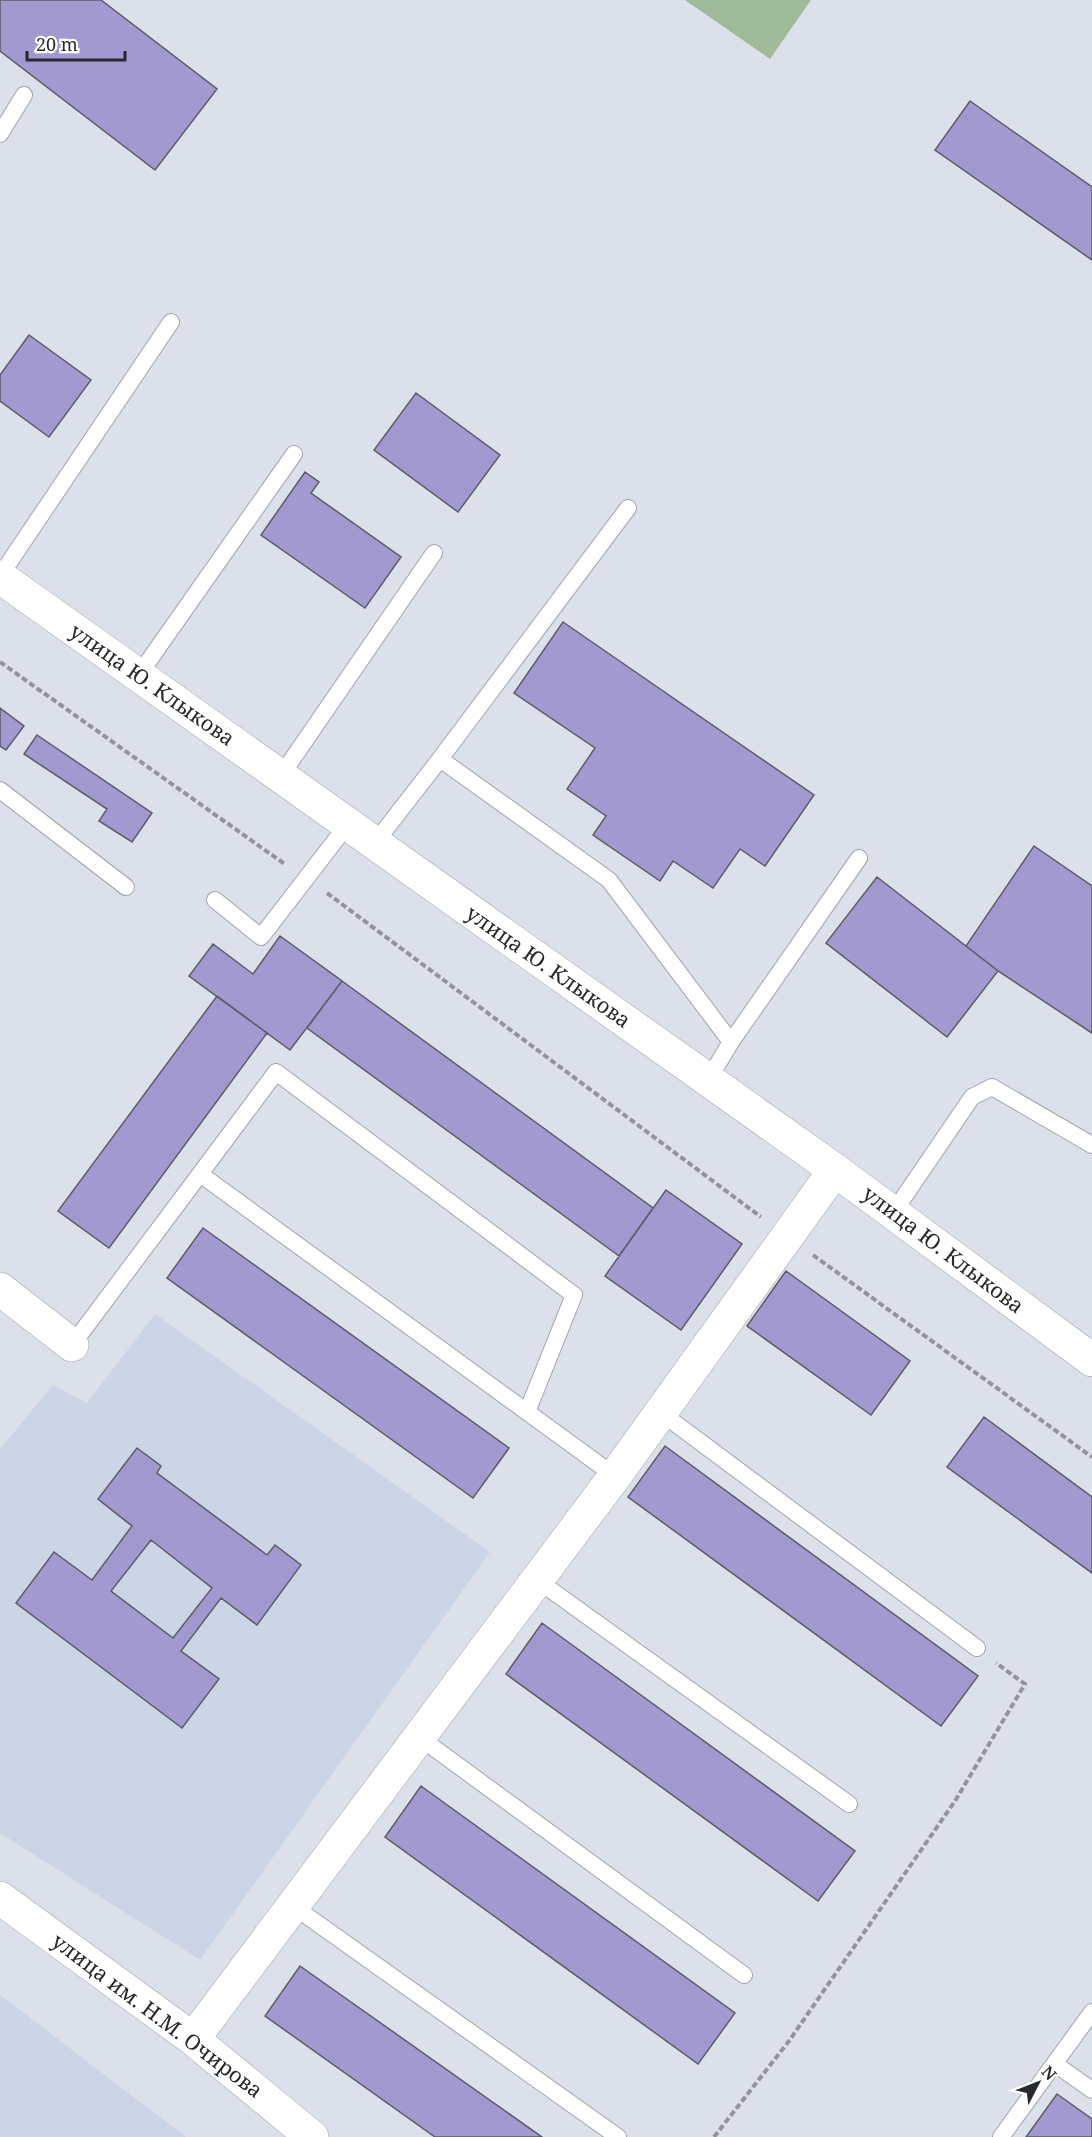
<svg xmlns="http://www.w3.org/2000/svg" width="1092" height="2137" font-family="'Noto Serif',serif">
<rect width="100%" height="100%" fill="#dbe0eb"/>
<path fill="#ccd5e6" d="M 155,1314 L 490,1552 L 200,1960 L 0,1833 L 0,1449 L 53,1385 L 87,1403 Z
M 0,1995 L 186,2137 L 0,2137 Z"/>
<path fill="#9fbb9a" d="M 685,0 L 811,0 L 770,59 Z"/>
<path fill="#a299d1" stroke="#5d5c66" stroke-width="1.5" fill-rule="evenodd" d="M 0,0 L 101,0 L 217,89 L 155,170 L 0,51 Z
M 970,101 L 1092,187 L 1092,260 L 935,150 Z
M 29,335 L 91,380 L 49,437 L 0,401 L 0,375 Z
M 416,393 L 500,455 L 458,512 L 374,450 Z
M 305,472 L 319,482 L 311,493 L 401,557 L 365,608 L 261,535 Z
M 563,622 L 814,795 L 765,866 L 740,849 L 713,888 L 673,861 L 660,881 L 593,835 L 606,816 L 567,789 L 595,748 L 514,693 Z
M 0,708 L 24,726 L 6,750 L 0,746 Z
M 37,735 L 152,813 L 132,842 L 99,821 L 107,809 L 24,754 Z
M 1034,846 L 1092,886 L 1092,1033 L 998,971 L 966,946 Z
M 877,877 L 998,971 L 947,1037 L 826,943 Z
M 280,936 L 342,981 L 290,1050 L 189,976 L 213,944 L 253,974 Z
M 342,981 L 653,1208 L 619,1256 L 307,1028 Z
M 217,996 L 267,1033 L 109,1248 L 58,1211 Z
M 666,1190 L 742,1244 L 681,1330 L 605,1276 Z
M 203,1228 L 509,1448 L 473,1498 L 167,1278 Z
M 786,1271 L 910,1361 L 871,1415 L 747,1326 Z
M 984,1417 L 1092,1497 L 1092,1573 L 947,1467 Z
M 665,1446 L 978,1676 L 941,1726 L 628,1497 Z
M 137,1448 L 161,1466 L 157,1473 L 267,1555 L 275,1545 L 301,1565 L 257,1625 L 221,1598 L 181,1651 L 219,1679 L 182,1728 L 16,1603 L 54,1552 L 92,1580 L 132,1526 L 98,1499 ZM 151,1540 L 212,1588 L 173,1638 L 111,1591 Z
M 542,1623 L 855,1851 L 818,1901 L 506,1674 Z
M 421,1786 L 735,2013 L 698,2064 L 385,1837 Z
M 300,1966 L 542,2137 L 435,2137 L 265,2016 Z
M 1057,2094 L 1092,2119 L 1092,2137 L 1026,2137 Z"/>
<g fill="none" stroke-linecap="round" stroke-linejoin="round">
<defs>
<path id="service" d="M 0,134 L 24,95
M 0,576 L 171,322
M 138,676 L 294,454
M 440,759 L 609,880 L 731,1042
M 280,777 L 434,553
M 0,790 L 126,887
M 374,844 L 440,759 L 628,508
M 215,900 L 261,937 L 348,824
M 708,1080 L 731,1042 L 859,858
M 200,1174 L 276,1072 L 574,1295 L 527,1412
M 893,1213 L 972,1097 L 992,1087 L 1092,1145
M 72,1345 L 200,1174 L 615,1476
M 660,1412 L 977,1648
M 537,1580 L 849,1804
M 419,1737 L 744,1975
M 293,1906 L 618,2137
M 1055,2064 L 1092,2090
M 1001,2137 L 1092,2012"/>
<path id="minor" d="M 0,1289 L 72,1345
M 0,1898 L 193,2039 L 312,2137
M 193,2039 L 615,1476 L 835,1170"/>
<path id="secondary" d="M 0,577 L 835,1170 L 1092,1360"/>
</defs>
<use href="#service" stroke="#9fa3ae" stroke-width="18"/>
<use href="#minor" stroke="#9fa3ae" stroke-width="34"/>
<use href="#secondary" stroke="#9fa3ae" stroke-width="34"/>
<path stroke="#91949c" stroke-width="4" stroke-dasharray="6 3" stroke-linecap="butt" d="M 0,662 L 286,865
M 327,893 L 761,1217
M 813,1255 L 1092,1457
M 714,2137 L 789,2041 L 955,1801 L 1025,1684 L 996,1663"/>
<use href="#service" stroke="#fff" stroke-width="16"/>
<use href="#minor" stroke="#fff" stroke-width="33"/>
<use href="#secondary" stroke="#fff" stroke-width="33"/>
</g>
<g text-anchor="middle" stroke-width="4.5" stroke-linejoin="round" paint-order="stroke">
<g font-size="21" fill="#27292d" stroke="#fff">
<text transform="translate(152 685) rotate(35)" y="7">улица Ю. Клыкова</text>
<text transform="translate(548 967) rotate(35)" y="7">улица Ю. Клыкова</text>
<text transform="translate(943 1250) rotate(37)" y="7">улица Ю. Клыкова</text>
<text transform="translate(157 2016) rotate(37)" y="7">улица им. Н.М. Очирова</text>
</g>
</g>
<g transform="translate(1038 2083) rotate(48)" stroke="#ffffff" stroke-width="4.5" paint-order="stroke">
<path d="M0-4.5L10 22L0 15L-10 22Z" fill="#27292d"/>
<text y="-9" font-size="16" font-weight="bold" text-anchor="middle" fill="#27292d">N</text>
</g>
<path d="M27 51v9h98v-9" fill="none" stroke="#27292d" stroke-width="3"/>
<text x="36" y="51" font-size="18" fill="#27292d" stroke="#ffffff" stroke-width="4.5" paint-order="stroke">20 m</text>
</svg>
